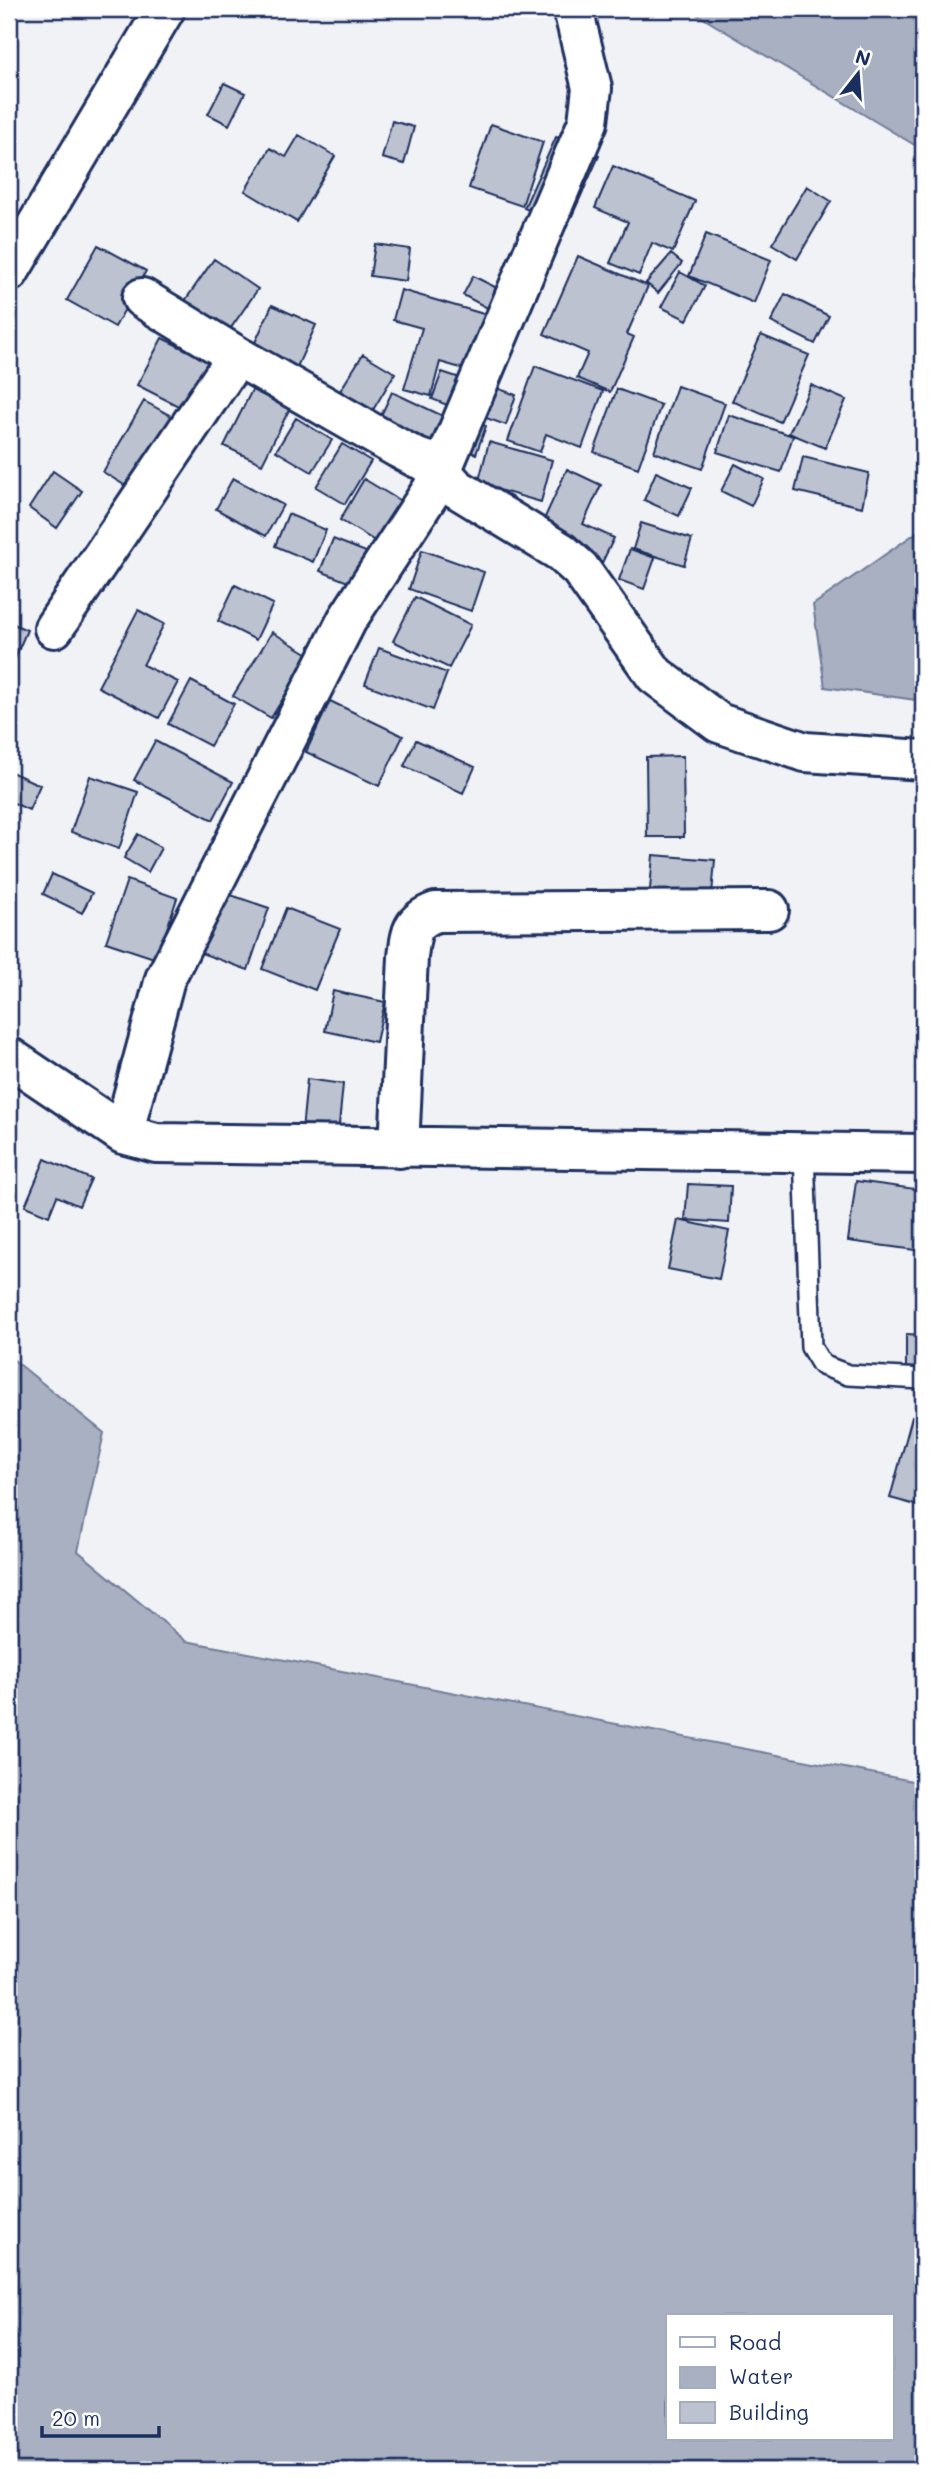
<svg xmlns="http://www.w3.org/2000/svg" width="932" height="2479" font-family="Mali,sans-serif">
<rect width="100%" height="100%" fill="#f1f2f5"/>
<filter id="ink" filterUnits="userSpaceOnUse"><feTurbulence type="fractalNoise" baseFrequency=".0143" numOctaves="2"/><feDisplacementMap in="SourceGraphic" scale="14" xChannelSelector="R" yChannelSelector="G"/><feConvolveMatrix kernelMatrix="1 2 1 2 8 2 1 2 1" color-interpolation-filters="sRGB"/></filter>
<g filter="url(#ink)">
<path fill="#a8b0c2" stroke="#707c9a" stroke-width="2" fill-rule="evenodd" d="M 688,9 L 923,9 L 923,150 Z
M 923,528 L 923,701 L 825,687 L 813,605 Z
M 9,1356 L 104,1433 L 78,1551 L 186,1641 L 923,1783 L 923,2470 L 9,2470 ZM 668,2316 L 892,2316 L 892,2439 L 668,2439 Z"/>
<path fill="#bcc2d0" stroke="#1b2f5e" stroke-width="2" d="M 224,83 L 245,93 L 229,125 L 208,114 Z
M 392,121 L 414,127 L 404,164 L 382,158 Z
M 491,124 L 543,142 L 522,206 L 469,188 Z
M 299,135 L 335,156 L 297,222 L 245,191 L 270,148 L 286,157 Z
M 556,137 L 599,156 L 567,227 L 524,208 Z
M 613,166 L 695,201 L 673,252 L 652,243 L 639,275 L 610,263 L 628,222 L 595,208 Z
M 807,186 L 831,201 L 797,259 L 772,244 Z
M 706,234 L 771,260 L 754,303 L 689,276 Z
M 375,244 L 410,249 L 406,281 L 370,276 Z
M 98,245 L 146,271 L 115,327 L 67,300 Z
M 671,254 L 682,263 L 658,293 L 646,283 Z
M 578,256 L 648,286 L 627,334 L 634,337 L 610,392 L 577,378 L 588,353 L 544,334 Z
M 214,259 L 258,289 L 226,335 L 182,305 Z
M 680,272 L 705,286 L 687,320 L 661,307 Z
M 473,276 L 505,292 L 495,312 L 463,295 Z
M 401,290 L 487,315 L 471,371 L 440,362 L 431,396 L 404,389 L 422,328 L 393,320 Z
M 785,294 L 829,316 L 815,344 L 771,322 Z
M 272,305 L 316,325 L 297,367 L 253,347 Z
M 761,335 L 809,355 L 780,422 L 732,401 Z
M 162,338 L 209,361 L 184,409 L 137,385 Z
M 363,354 L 395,373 L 373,410 L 340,391 Z
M 535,366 L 603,391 L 582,448 L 546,434 L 540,452 L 508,441 Z
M 442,372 L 472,382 L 462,411 L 432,399 Z
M 811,385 L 846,400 L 825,448 L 789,433 Z
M 677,386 L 725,403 L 702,469 L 654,452 Z
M 494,387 L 516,395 L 506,425 L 483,417 Z
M 617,389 L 661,405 L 638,468 L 594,452 Z
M 252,390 L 290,408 L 262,464 L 224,446 Z
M 392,392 L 443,416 L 427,451 L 376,426 Z
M 144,401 L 180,421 L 139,494 L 103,472 Z
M 456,415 L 486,426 L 476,454 L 446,443 Z
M 729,415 L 793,436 L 781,472 L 717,452 Z
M 296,418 L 332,440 L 312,472 L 276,451 Z
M 489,442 L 552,460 L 541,502 L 478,484 Z
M 342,444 L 371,461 L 345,504 L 316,487 Z
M 803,457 L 869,473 L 862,507 L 795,491 Z
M 735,464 L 764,479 L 751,506 L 721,491 Z
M 567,469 L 601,485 L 583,524 L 614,538 L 600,567 L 536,537 Z
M 53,471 L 82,491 L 57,528 L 29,508 Z
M 656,472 L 692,488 L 679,516 L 644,500 Z
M 233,478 L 283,505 L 266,536 L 216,509 Z
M 364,479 L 409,506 L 385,547 L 340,520 Z
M 288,514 L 326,530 L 313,562 L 275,546 Z
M 641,523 L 692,539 L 684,565 L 633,549 Z
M 333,539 L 371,554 L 358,586 L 320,571 Z
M 630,549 L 655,558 L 644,589 L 619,580 Z
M 422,550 L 484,572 L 471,611 L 409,589 Z
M 235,585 L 273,604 L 256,640 L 218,621 Z
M 415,597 L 471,625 L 449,668 L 393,641 Z
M 138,610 L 164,624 L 143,665 L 178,682 L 159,718 L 98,687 Z
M 9,622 L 27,630 L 9,672 Z
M 272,632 L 310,655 L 271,718 L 233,696 Z
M 379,648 L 447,673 L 433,710 L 365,684 Z
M 191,681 L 234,704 L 210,746 L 168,724 Z
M 330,701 L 403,736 L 379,786 L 306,752 Z
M 416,740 L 475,767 L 463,793 L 404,766 Z
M 155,741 L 233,782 L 213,820 L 134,780 Z
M 683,756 L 684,837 L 647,837 L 646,757 Z
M 9,771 L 40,785 L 29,810 L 9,801 Z
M 90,776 L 138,792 L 119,849 L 71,832 Z
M 138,834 L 161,848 L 148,872 L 124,858 Z
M 653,855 L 715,860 L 710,917 L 648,912 Z
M 52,874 L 92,893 L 82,913 L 43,894 Z
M 127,880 L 177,898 L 157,959 L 106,942 Z
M 219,891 L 269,908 L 248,970 L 198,952 Z
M 286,908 L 340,929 L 315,990 L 262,969 Z
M 333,991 L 385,1002 L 376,1042 L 325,1031 Z
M 307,1079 L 343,1084 L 337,1145 L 301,1141 Z
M 45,1159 L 91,1179 L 79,1206 L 57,1196 L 49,1216 L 25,1206 Z
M 856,1181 L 923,1190 L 923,1251 L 848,1241 Z
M 688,1184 L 731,1186 L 729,1223 L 685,1220 Z
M 678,1220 L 729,1231 L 719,1279 L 668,1269 Z
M 906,1334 L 923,1335 L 923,1369 L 906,1369 Z
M 912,1417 L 923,1420 L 923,1507 L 890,1498 Z"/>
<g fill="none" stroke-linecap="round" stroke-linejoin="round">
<defs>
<path id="service" d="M 804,1152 L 811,1347 L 822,1365 L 848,1375 L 923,1379"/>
<path id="minor" d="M 573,9 L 592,88 L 588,122 L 443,467 L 447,478 L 456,488 L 561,552 L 580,569 L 655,675 L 719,723 L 805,752 L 923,760
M 142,298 L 237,356 L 398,448 L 417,458 L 443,467
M 54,628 L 237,356
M 9,1057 L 123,1134 L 156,1143 L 923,1154
M 123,1134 L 165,979 L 347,620 L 433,488 L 447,478
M 399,1148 L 408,957 C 411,932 411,921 436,912 L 769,910"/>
<path id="tertiary" d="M 9,272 L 165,9"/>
</defs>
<use href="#service" stroke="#1b2f5e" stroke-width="24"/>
<use href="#minor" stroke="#1b2f5e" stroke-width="44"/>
<use href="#tertiary" stroke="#1b2f5e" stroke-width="44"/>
<use href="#service" stroke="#fff" stroke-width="19"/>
<use href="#minor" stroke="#fff" stroke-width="38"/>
<use href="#tertiary" stroke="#fff" stroke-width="38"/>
</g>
</g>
<rect width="932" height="2479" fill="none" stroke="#fff" stroke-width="35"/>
<rect x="18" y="18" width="897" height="2444" fill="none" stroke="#1b2f5e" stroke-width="2.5" filter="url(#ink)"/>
<rect x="666" y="2314" width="228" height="126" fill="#ffffff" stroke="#a4acbf" stroke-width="2"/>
<rect x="680" y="2337" width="35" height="10" fill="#ffffff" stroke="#a4acbf" stroke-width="2"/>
<text x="729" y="2350" font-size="21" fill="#1b2f5e">Road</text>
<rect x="680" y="2367" width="35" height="21" fill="#a8b0c2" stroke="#a4acbf" stroke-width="2"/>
<text x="729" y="2384" font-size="21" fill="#1b2f5e">Water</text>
<rect x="680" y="2402" width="35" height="21" fill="#bcc2d0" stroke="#a4acbf" stroke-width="2"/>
<text x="729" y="2420" font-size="21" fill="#1b2f5e">Building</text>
<g transform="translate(858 74) rotate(17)" stroke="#ffffff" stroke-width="5" paint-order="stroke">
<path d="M0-5L12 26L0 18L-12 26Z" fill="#1b2f5e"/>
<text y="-10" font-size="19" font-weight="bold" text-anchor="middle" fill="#1b2f5e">N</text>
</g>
<path d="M42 2426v10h117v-10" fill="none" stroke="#1b2f5e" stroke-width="3.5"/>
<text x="52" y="2426" font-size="21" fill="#1b2f5e" stroke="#ffffff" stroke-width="5" paint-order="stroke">20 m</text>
</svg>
